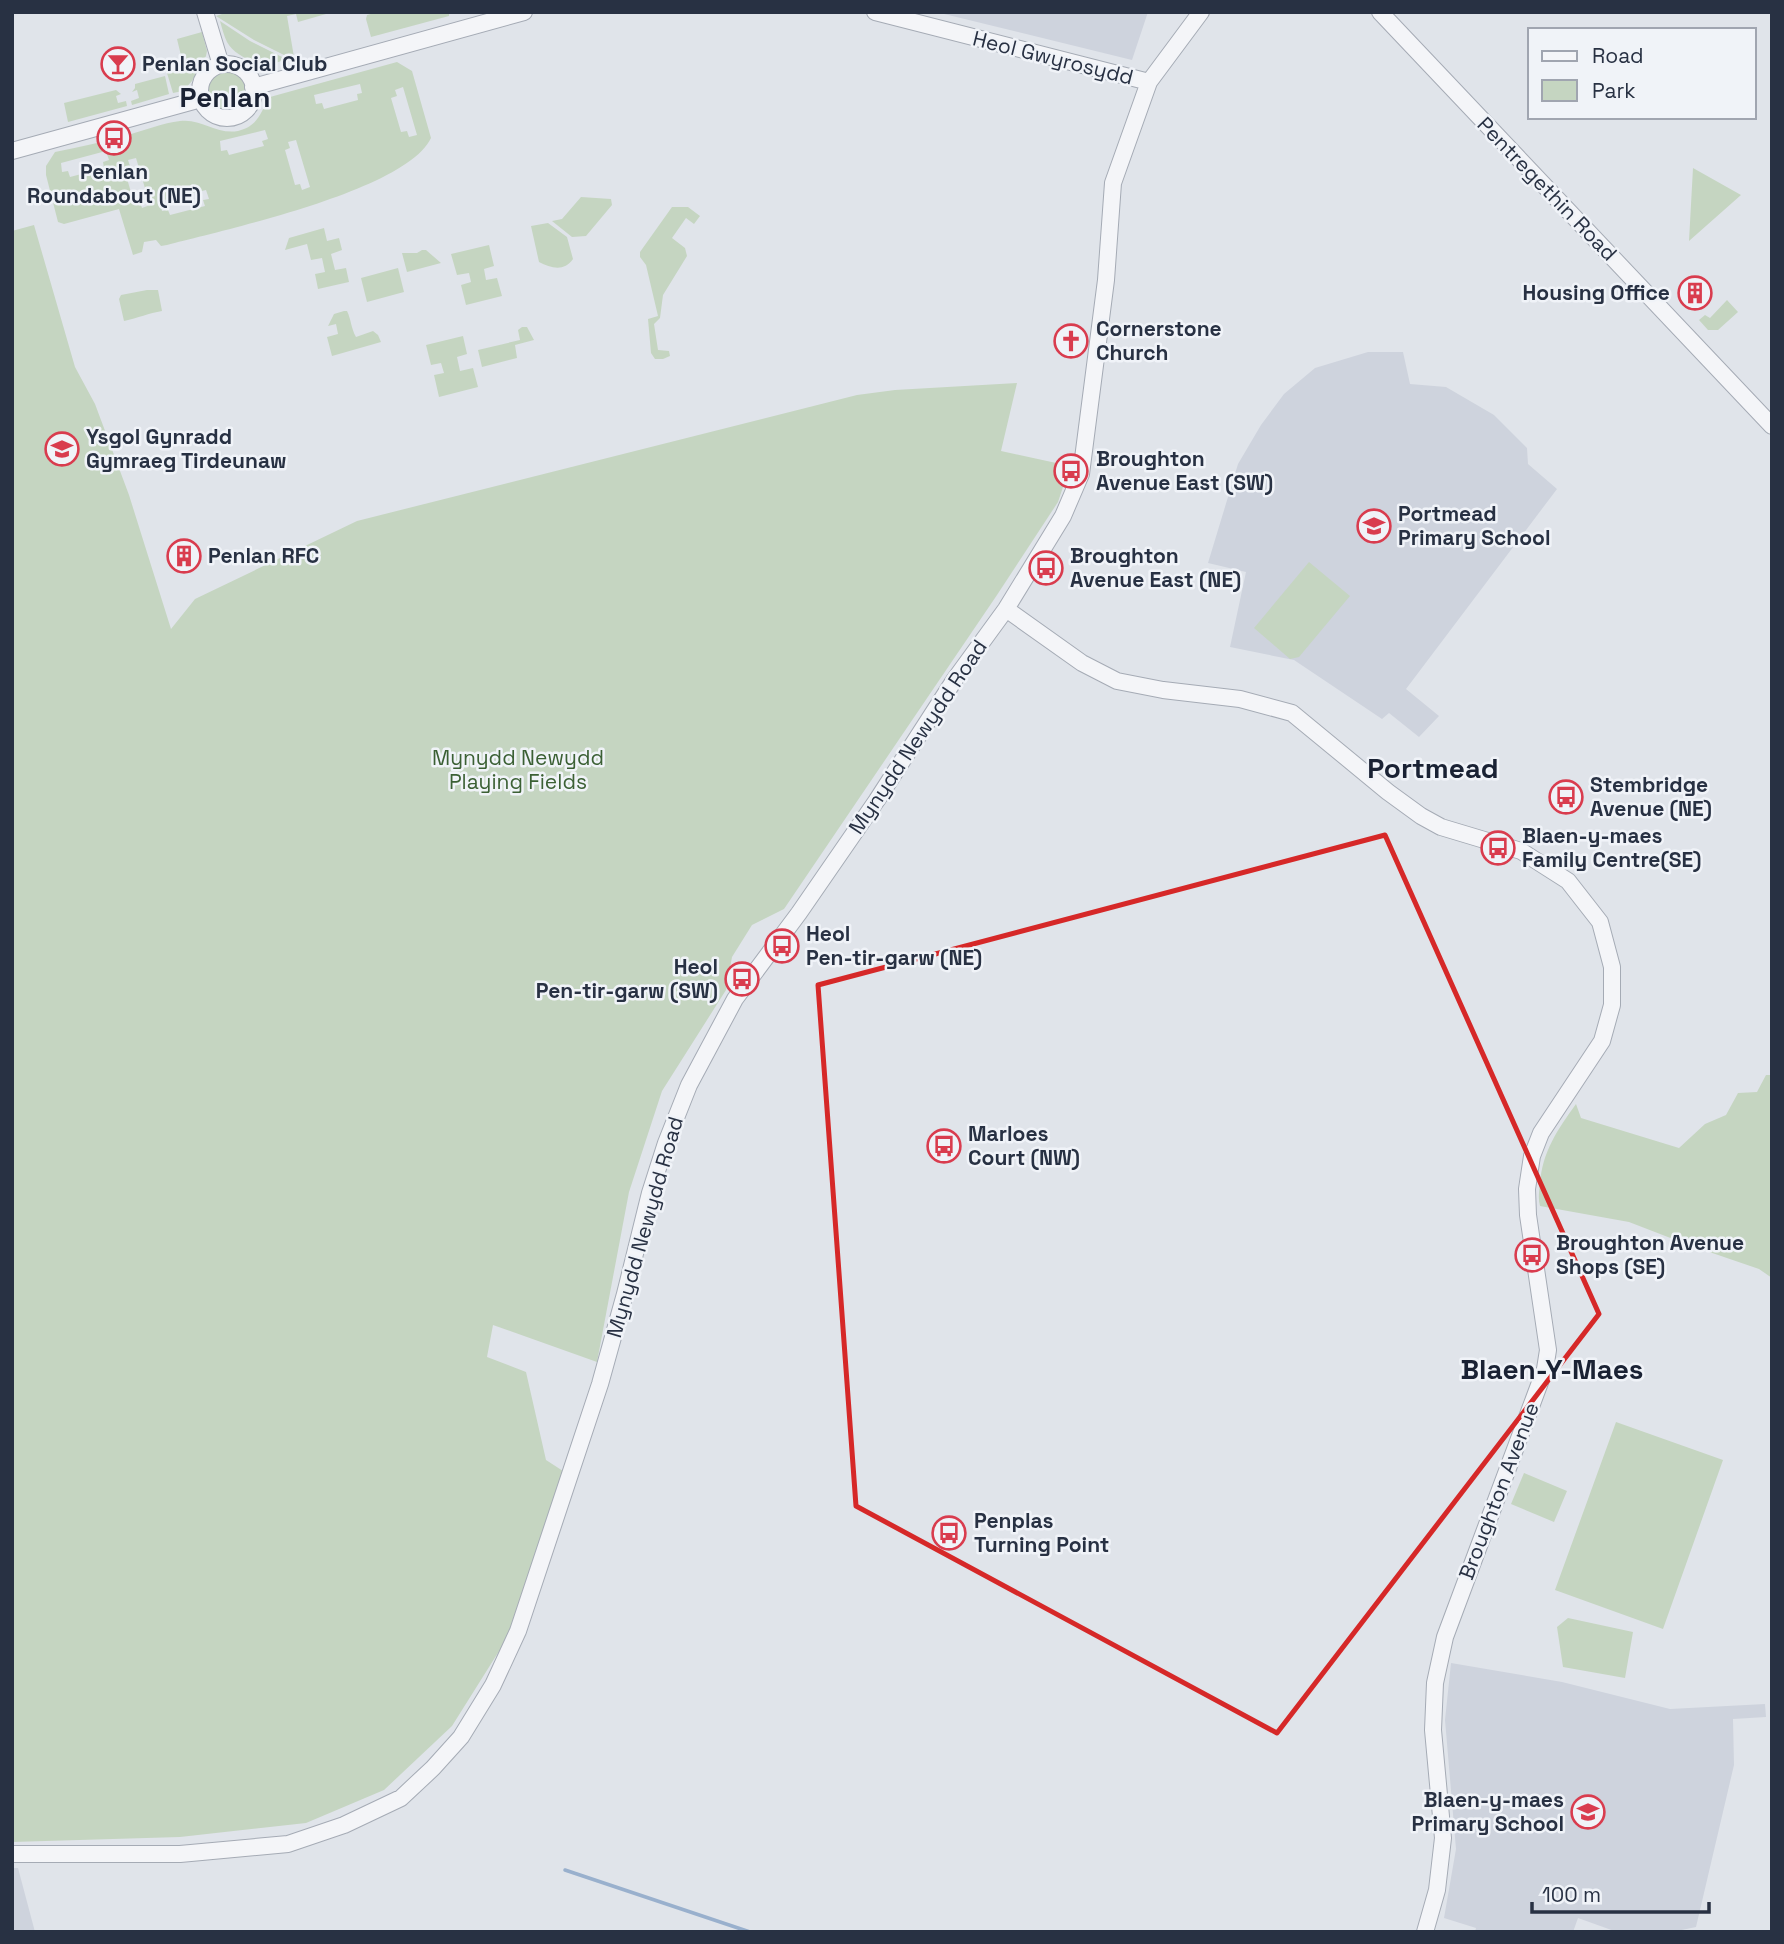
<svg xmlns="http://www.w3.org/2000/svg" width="1784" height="1944" font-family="'Space Grotesk',sans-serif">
<rect width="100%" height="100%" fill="#e0e4ea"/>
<path fill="#ced3dd" d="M 936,12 L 1148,12 L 1132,60 Z
M 1368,352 L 1403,352 L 1410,384 L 1446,387 L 1494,415 L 1527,448 L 1528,464 L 1557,489 L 1406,689 L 1439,716 L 1419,737 L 1389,713 L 1382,719 L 1294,660 L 1230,647 L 1246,572 L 1208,563 L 1238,464 L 1261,425 L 1284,394 L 1315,368 Z
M 1451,1663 L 1562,1682 L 1670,1709 L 1765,1704 L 1766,1717 L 1733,1719 L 1734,1765 L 1696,1927 L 1672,1932 L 1617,1932 L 1578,1918 L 1573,1932 L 1475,1932 L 1476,1928 L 1444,1918 L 1456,1849 L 1445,1720 Z
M 12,1868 L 18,1868 L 35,1932 L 12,1932 Z"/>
<path fill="#c5d5c1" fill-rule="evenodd" d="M 228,12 L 333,12 L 298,22 L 296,14 L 287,16 L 294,57 L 290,58 L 254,40 L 216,16 Z
M 378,12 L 449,12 L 449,16 L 371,37 L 366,19 L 367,15 Z
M 220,21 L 250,41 L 286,59 C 268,69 237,60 227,42 C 224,36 222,28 220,21 Z
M 202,32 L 207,51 L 206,56 L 192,81 L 183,91 L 173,93 L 167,73 L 184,68 L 177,39 Z
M 397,62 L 412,71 L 431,138 C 406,191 223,230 167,245 L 161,246 L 156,240 L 144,242 L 142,252 L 133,255 L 119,209 L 64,224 L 58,222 L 46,175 L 46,166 L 55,152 C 79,147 104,142 128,135 C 145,130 163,123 180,121 C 201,118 217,135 238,131 C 259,126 260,112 270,97 ZM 360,84 L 362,93 L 357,94 L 358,100 L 324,109 L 322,103 L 316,104 L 314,95 ZM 403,87 L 417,135 L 409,137 L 407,131 L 401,132 L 391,98 L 397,96 L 395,90 ZM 265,130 L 268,139 L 262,141 L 264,146 L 229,155 L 227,150 L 221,151 L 220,141 ZM 296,140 L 310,187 L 302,190 L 300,184 L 295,185 L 285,150 L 290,148 L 288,142 ZM 106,151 L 109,160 L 103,162 L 104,168 L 70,177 L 68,171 L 62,172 L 61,163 ZM 136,158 L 150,205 L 142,208 L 140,202 L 134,203 L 124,168 L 130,166 L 128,160 ZM 206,190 L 209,199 L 203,200 L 205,206 L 170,215 L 168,210 L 162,211 L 160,201 Z
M207 92a20 20 0 1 1 40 0a20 20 0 1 1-40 0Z
M 165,76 L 169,94 L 132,105 L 131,101 L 139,98 L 137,90 L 132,92 L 135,88 L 135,84 Z
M 116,90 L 121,94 L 116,96 L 118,103 L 126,101 L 127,106 L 68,122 L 64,103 Z
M 1693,168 L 1741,195 L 1689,241 Z
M 581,197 L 611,199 L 612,205 L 586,236 L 572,237 L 552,221 L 562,219 Z
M 672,207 L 688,207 L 700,216 L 694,224 L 686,218 L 672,238 L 685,248 L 687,256 L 663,295 L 660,318 L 654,324 L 658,350 L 669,351 L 670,356 L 663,359 L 655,359 L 651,353 L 648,319 L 658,316 L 646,265 L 640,257 L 640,252 Z
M 548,223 L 567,237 L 573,259 C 564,272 551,268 539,262 L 531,226 Z
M 34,225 L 75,367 L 95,404 L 129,495 L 171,629 L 195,599 L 357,521 L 857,395 L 895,390 L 1017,383 L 1001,451 L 1070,466 L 1058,502 L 997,595 L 784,909 L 752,925 L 732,957 L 726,990 L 662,1091 L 629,1192 L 597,1362 L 493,1325 L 487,1357 L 526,1372 L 546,1460 L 563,1471 L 506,1640 L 452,1726 L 384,1790 L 306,1823 L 180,1837 L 12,1842 L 12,231 Z
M 324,228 L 327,241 L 339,238 L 342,250 L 331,254 L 335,270 L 346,268 L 349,282 L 318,289 L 315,274 L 325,272 L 322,258 L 311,260 L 307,244 L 285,250 L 289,238 Z
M 489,245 L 494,266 L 484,269 L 486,280 L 497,278 L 502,296 L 466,305 L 461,285 L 471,282 L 469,273 L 457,275 L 451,254 Z
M 422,250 L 426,250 L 441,263 L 407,272 L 402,253 L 417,253 Z
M 398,268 L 404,292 L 367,302 L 361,278 Z
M 147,290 L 158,290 L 162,311 C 149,313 138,318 124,321 L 119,299 L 121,295 Z
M 1727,300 L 1738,312 L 1718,330 L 1708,330 L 1699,320 L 1705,315 L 1710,318 Z
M 344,311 L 347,311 C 351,319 351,328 356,337 L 373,331 L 378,335 L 381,342 L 332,356 L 327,337 L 338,334 L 336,324 L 328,326 L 334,314 Z
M 522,327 L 527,327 L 534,340 L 515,345 L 517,358 L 482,367 L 478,350 L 520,340 L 518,330 Z
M 463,336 L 467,354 L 457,357 L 460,371 L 473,368 L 478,387 L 439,397 L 434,375 L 444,373 L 441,363 L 431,365 L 426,345 Z
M 1309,562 L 1350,596 L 1299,657 L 1290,659 L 1254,628 Z
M 1766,1075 L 1772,1075 L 1772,1278 L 1759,1269 L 1686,1244 L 1629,1222 L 1540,1206 C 1538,1199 1539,1192 1540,1184 C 1542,1152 1558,1129 1576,1104 L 1581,1118 L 1679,1148 L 1705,1124 L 1726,1115 L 1738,1093 L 1757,1092 Z
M 1616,1422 L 1723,1460 L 1663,1629 L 1555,1590 Z
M 1524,1473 L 1567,1491 L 1554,1522 L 1511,1504 Z
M 1568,1618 L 1633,1632 L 1625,1678 L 1563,1667 L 1557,1627 Z"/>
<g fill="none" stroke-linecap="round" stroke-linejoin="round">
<path stroke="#99b0cd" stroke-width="3.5" d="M 565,1870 L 750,1932"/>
<defs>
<path id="minor" d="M 205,12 L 221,65
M 875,12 L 1149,82
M 1380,12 L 1772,426
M200 91a27 27 0 1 1 54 0a27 27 0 1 1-54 0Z
M 253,87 L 524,12
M 12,151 L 201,99
M 1006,609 L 1082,663 L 1117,681 L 1163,690 L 1240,699 L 1292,713 L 1388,792 L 1421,816 L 1441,827 L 1521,851 L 1568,881 L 1600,922 L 1612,967 L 1612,1005 L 1602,1041 L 1541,1133 L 1532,1156 L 1527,1189 L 1528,1215 L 1548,1350 L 1545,1369 L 1445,1637 L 1435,1683 L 1433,1730 L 1443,1838 L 1437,1890 L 1425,1932
M 12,1854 L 180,1854 L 288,1844 L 344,1825 L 401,1798 L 433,1768 L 461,1737 L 493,1685 L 518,1631 L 600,1384 L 625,1294 L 650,1193 L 666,1143 L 689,1085 L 735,999 L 799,913 L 877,800 L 955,679 L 1006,609 L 1063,516 L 1081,474 L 1106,280 L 1113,183 L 1149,82 L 1201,12"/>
</defs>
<use href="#minor" stroke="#a5abb5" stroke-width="18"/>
<use href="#minor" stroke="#f4f5f8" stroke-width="16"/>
</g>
<path fill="none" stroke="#d62828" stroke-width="5" stroke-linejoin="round" d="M 1385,835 L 1599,1314 L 1277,1733 L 856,1506 L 818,985 Z"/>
<defs>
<symbol id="bar-ring" viewBox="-11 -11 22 22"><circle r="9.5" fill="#f0f3f8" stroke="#d93c4e" stroke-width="1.5"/><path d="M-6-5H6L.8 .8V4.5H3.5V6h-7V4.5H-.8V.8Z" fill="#d93c4e"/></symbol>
<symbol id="bus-ring" viewBox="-11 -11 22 22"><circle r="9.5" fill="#f0f3f8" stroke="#d93c4e" stroke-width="1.5"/><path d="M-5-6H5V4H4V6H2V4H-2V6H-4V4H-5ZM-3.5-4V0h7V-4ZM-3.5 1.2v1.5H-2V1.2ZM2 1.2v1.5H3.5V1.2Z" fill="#d93c4e"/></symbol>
<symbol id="building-ring" viewBox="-11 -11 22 22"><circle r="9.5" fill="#f0f3f8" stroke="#d93c4e" stroke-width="1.5"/><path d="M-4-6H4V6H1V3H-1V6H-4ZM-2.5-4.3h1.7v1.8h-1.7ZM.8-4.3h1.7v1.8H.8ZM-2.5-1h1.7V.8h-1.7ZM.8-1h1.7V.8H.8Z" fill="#d93c4e"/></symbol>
<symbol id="church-ring" viewBox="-11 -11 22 22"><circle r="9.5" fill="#f0f3f8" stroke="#d93c4e" stroke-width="1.5"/><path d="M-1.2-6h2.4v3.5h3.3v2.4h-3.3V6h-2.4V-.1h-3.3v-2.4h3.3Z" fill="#d93c4e"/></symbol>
<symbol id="school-ring" viewBox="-11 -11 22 22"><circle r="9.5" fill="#f0f3f8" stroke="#d93c4e" stroke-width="1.5"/><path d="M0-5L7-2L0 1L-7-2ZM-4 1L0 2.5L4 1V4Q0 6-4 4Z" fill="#d93c4e"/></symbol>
</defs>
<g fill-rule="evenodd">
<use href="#bar-ring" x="99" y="45" width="38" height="38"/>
<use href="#bus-ring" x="95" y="119" width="38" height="38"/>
<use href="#building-ring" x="1676" y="274" width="38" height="38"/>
<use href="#church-ring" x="1052" y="322" width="38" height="38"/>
<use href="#school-ring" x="43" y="430" width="38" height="38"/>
<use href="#bus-ring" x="1052" y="452" width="38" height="38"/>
<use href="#school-ring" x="1355" y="507" width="38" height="38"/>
<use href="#building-ring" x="165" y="537" width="38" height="38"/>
<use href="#bus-ring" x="1027" y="549" width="38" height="38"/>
<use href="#bus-ring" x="1547" y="778" width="38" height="38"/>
<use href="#bus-ring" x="1479" y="829" width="38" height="38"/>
<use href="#bus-ring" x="763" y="927" width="38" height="38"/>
<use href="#bus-ring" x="723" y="960" width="38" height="38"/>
<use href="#bus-ring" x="925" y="1127" width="38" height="38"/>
<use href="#bus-ring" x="1513" y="1236" width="38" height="38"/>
<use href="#bus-ring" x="930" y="1514" width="38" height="38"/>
<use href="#school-ring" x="1569" y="1793" width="38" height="38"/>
</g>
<g text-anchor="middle" stroke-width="5" stroke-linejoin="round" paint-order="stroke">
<g font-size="21" fill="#283143" stroke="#f0f3f8">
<text transform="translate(1053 58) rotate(14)" y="7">Heol Gwyrosydd</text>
<text transform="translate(1547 189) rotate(46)" y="7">Pentregethin Road</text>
<text transform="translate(918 737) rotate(-56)" y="7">Mynydd Newydd Road</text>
<text transform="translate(645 1227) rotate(-74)" y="7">Mynydd Newydd Road</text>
<text transform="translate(1499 1491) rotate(-69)" y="7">Broughton Avenue</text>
</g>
<g font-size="21" font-weight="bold" fill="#283143" stroke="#f0f3f8" text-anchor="start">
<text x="142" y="71">Penlan Social Club</text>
<text x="114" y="179" text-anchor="middle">Penlan<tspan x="114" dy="24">Roundabout (NE)</tspan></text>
<text x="1670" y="300" text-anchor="end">Housing Office</text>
<text x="1096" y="336">Cornerstone<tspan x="1096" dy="24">Church</tspan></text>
<text x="86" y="444">Ysgol Gynradd<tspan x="86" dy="24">Gymraeg Tirdeunaw</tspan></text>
<text x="1096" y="466">Broughton<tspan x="1096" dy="24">Avenue East (SW)</tspan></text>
<text x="1398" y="521">Portmead<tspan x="1398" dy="24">Primary School</tspan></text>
<text x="208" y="563">Penlan RFC</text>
<text x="1070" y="563">Broughton<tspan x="1070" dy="24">Avenue East (NE)</tspan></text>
<text x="1590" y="792">Stembridge<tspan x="1590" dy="24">Avenue (NE)</tspan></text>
<text x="1522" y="843">Blaen-y-maes<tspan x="1522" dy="24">Family Centre(SE)</tspan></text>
<text x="806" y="941">Heol<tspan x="806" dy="24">Pen-tir-garw (NE)</tspan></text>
<text x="718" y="974" text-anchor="end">Heol<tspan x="718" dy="24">Pen-tir-garw (SW)</tspan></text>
<text x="968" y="1141">Marloes<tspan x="968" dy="24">Court (NW)</tspan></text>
<text x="1556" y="1250">Broughton Avenue<tspan x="1556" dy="24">Shops (SE)</tspan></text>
<text x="974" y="1528">Penplas<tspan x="974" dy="24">Turning Point</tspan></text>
<text x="1564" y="1807" text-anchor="end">Blaen-y-maes<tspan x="1564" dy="24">Primary School</tspan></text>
</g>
<g font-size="21" fill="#3b6034" stroke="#f0f3f8">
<text x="518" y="765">Mynydd Newydd<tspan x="518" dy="24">Playing Fields</tspan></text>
</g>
<g font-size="28" font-weight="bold" fill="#1a2234" stroke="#f0f3f8">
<text x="225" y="107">Penlan</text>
<text x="1433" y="778">Portmead</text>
<text x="1552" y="1379">Blaen-Y-Maes</text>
</g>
</g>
<rect width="1784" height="1944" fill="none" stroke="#283143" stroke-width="28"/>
<rect x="1528" y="28" width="228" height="91" fill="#f0f3f8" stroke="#a0a5b0" stroke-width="2"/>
<rect x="1542" y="51" width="35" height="10" fill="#f4f5f8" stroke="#a0a5b0" stroke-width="2"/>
<text x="1592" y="63" font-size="21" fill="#283143">Road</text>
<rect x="1542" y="80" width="35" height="21" fill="#c5d5c1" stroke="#a0a5b0" stroke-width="2"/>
<text x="1592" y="98" font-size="21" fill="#283143">Park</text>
<path d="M1532 1902v10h177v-10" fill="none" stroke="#283143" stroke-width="3.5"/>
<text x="1542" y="1902" font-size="21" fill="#283143" stroke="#f0f3f8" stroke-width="5" paint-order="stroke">100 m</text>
</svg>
